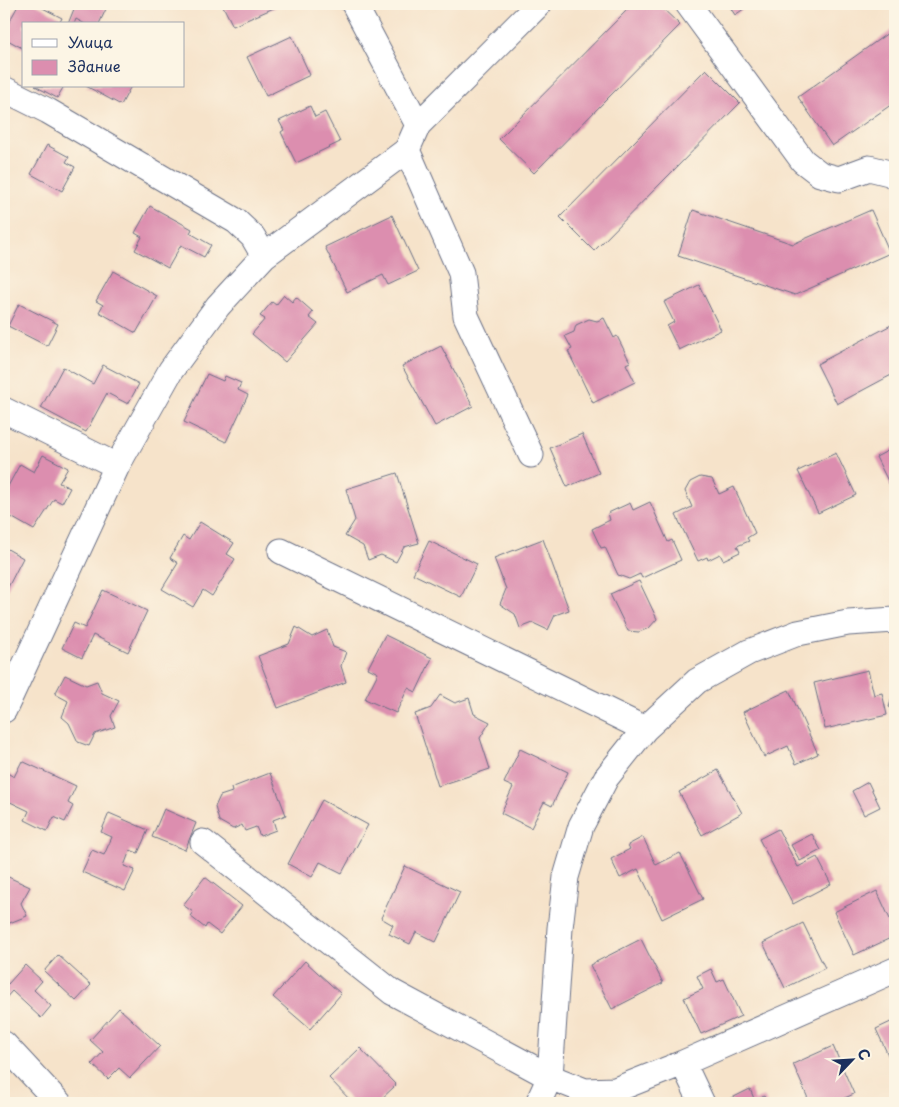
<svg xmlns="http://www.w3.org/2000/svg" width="899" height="1107" font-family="'Playpen Sans',sans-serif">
<rect width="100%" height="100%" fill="#fcf5e5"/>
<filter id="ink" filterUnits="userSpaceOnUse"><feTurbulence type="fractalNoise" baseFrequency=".02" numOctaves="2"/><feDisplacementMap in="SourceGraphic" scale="10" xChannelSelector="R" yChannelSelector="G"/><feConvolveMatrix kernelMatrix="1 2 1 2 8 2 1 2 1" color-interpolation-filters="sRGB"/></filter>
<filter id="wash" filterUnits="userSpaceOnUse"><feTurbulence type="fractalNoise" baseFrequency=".0096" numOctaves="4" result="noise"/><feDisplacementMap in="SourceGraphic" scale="20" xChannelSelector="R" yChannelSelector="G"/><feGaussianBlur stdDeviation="1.12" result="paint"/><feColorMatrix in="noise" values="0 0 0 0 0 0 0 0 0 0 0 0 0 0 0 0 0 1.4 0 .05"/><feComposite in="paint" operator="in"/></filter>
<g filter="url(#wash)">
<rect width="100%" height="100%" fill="#f6e3ca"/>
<g id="blocks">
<path fill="#dc8eaf" d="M 19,4 L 35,4 L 62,18 L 59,24 L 24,24 L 24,49 L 4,38 L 4,31 Z
M 76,4 L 96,4 L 106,9 L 99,24 L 85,24 L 76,19 L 74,24 L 68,24 Z
M 222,4 L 274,4 L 276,7 L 233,26 Z
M 633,4 L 658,4 L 680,25 L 534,173 L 499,139 Z
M 728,4 L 751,4 L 735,15 Z
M 895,28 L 895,102 L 832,146 L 798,97 Z
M 292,36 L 310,75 L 266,96 L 247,57 Z
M 706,69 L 740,103 L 594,251 L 560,217 Z
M 35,86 L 64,86 L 57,98 Z
M 86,86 L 131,86 L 121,105 Z
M 310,106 L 315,117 L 325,112 L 340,142 L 296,163 L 281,132 L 284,130 L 279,121 Z
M 47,145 L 69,157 L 66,162 L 75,167 L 62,191 L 31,174 Z
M 150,206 L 192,229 L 190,233 L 211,245 L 204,257 L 181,245 L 168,268 L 135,250 L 142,237 L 135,233 Z
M 693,210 L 793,244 L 871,210 L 890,253 L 795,295 L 678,256 Z
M 392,215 L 418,271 L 388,285 L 383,275 L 347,292 L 325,247 Z
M 113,271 L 157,296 L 136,333 L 99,312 L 103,305 L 96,301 Z
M 699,285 L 721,330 L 679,350 L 667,326 L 674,322 L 664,302 Z
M 284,295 L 292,302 L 296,297 L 313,312 L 309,317 L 318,324 L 285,362 L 252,334 L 265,319 L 260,316 L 272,302 L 276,305 Z
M 19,304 L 58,324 L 47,346 L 8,326 Z
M 604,318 L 614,338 L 617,336 L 630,362 L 626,364 L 635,382 L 593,403 L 568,351 L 572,349 L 565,336 L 574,332 L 576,325 L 589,319 L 597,321 Z
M 895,323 L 895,373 L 837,404 L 817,364 Z
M 441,346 L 473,406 L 435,426 L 402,366 Z
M 103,365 L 139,384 L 128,404 L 107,393 L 86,432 L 41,408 L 63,367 L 93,384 Z
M 207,374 L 223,381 L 225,376 L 241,383 L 238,390 L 248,395 L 226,442 L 184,422 Z
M 582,434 L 599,473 L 567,487 L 550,448 Z
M 895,447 L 895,495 L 876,457 Z
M 836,453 L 856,495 L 818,513 L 798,471 Z
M 43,455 L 68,468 L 59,483 L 70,488 L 62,503 L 54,499 L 34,530 L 4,513 L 4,488 L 6,490 L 20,464 L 34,472 Z
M 397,473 L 419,543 L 404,547 L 396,562 L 381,555 L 368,560 L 363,546 L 345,536 L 355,520 L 346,489 Z
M 700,477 L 712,479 L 719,494 L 734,487 L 755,533 L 747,538 L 749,541 L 737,546 L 740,552 L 723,560 L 720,554 L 708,560 L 707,557 L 698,561 L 676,515 L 692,507 L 685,491 L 690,482 Z
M 650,502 L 668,542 L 672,540 L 681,560 L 642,578 L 640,574 L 629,579 L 618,575 L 605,547 L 601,548 L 592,529 L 610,520 L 608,513 L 630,503 L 633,510 Z
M 200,522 L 234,543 L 227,554 L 235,559 L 212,596 L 203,590 L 193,607 L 162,589 L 178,563 L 170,558 L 183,536 L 189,540 Z
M 543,539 L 569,610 L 555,615 L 548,630 L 533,623 L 520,628 L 515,614 L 500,604 L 506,589 L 494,558 Z
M 429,541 L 477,564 L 461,597 L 413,574 Z
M 4,547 L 23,558 L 4,595 Z
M 639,581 L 657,619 L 649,628 L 639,632 L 628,631 L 610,594 Z
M 103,590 L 147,611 L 128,652 L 93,635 L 82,658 L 62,648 L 74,623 L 85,628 Z
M 296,627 L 312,637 L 327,630 L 333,647 L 346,652 L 341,666 L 346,682 L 278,708 L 258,656 L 289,644 Z
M 385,635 L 432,658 L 416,692 L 408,688 L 396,713 L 365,699 L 378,673 L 368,668 Z
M 868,670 L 874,695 L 882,693 L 887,715 L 825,729 L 814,683 Z
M 65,675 L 86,685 L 97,681 L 102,693 L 119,701 L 111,716 L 115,727 L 95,734 L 89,746 L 78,742 L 69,723 L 62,717 L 68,701 L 55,694 Z
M 895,689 L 895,709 L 889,707 Z
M 789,690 L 818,754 L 796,764 L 788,746 L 764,757 L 743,712 Z
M 440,695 L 455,703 L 469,698 L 474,714 L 490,722 L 480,738 L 490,769 L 438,786 L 415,714 L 431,708 Z
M 520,749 L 568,772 L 552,806 L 544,802 L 531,828 L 501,813 L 513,787 L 504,783 Z
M 22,761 L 76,786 L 68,803 L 73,806 L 65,822 L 54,817 L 47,831 L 25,820 L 29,811 L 4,799 L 4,771 L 14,777 Z
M 718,770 L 742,813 L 702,835 L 679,792 Z
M 270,773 L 286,815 L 273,820 L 276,830 L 260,836 L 256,827 L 245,831 L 242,825 L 233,829 L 219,821 L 215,807 L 220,796 L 232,792 L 231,788 Z
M 868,782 L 880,807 L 864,815 L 852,791 Z
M 322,800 L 368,825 L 342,873 L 320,862 L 312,877 L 288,864 Z
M 164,809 L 196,823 L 185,850 L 152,837 Z
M 109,813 L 148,830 L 138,853 L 130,850 L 124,866 L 135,870 L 125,891 L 82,872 L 92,850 L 104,855 L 112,837 L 101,832 Z
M 778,829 L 798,867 L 817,857 L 831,884 L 793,904 L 759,839 Z
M 812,834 L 821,850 L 800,861 L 791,845 Z
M 643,837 L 656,865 L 680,853 L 703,899 L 662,919 L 638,869 L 620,878 L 611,859 L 630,849 L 628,845 Z
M 405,866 L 460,892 L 436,942 L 416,932 L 410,944 L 389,934 L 393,925 L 381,918 Z
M 4,875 L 30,887 L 21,903 L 27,916 L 7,924 L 4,931 Z
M 205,877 L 242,906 L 220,934 L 207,924 L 205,928 L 190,916 L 193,912 L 183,905 Z
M 877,891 L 895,930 L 895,936 L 854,955 L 834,912 Z
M 803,923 L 825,968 L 785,988 L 763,943 Z
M 641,939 L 663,983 L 612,1009 L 590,965 Z
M 58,955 L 91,985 L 76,1001 L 44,971 Z
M 305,961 L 341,994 L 310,1029 L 273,997 Z
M 25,965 L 42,981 L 34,990 L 51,1006 L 41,1018 L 12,991 L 4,1000 L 4,980 L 8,984 Z
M 711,969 L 717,982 L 724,979 L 741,1016 L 701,1034 L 684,998 L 703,989 L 697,976 Z
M 119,1008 L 160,1046 L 130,1078 L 119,1068 L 108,1079 L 92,1064 L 103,1052 L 90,1040 Z
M 895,1020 L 895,1070 L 876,1029 Z
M 833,1046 L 854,1094 L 833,1103 L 810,1103 L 793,1064 Z
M 360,1048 L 396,1085 L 377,1103 L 353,1103 L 329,1078 Z
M 750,1089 L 755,1101 L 764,1096 L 767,1103 L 732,1103 L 730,1099 Z
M 689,1098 L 691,1103 L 677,1103 Z"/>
</g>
</g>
<g filter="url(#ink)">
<use href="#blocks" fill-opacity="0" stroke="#686e84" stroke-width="1"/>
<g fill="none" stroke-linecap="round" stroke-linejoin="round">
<defs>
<path id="minor" d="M 354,4 L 418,125
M 688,4 L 803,161 L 820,174 L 839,179 L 869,168 L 893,174 L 895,177
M 4,89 L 48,111 L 236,221 L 253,237 L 264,256
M 407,150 L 461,273 L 466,316 L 531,455
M 4,410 L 117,466
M 281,551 L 645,729
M 4,710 L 117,466 L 171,370 L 218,306 L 264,256 L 407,150 L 418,125 L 539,4
M 203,842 L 392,992 L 550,1077 L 585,1091 L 615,1090 L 683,1063 L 895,970
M 4,1044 L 59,1103
M 683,1063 L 702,1103
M 538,1103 L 550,1077 L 560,928 L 566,877 L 581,826 L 606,778 L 645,729 L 697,681 L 749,652 L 798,633 L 848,623 L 895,620"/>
</defs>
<use href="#minor" stroke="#686e84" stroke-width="27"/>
<use href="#minor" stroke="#fff" stroke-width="25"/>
</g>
</g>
<rect width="899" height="1107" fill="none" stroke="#fcf5e5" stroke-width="20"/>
<rect x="22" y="22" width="162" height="65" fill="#fcf5e5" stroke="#a2a6af"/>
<rect x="32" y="39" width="25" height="8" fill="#ffffff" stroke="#a2a6af"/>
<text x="68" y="48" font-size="15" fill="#1b2f5e">Улица</text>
<rect x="32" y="60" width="25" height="15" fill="#dc8eaf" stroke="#a2a6af"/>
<text x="68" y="72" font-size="15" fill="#1b2f5e">Здание</text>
<g transform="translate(852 1060) rotate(65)" stroke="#fcf5e5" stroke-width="4" paint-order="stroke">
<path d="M0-4L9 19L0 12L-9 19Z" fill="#1b2f5e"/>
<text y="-8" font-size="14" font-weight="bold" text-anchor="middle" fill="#1b2f5e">С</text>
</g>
</svg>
